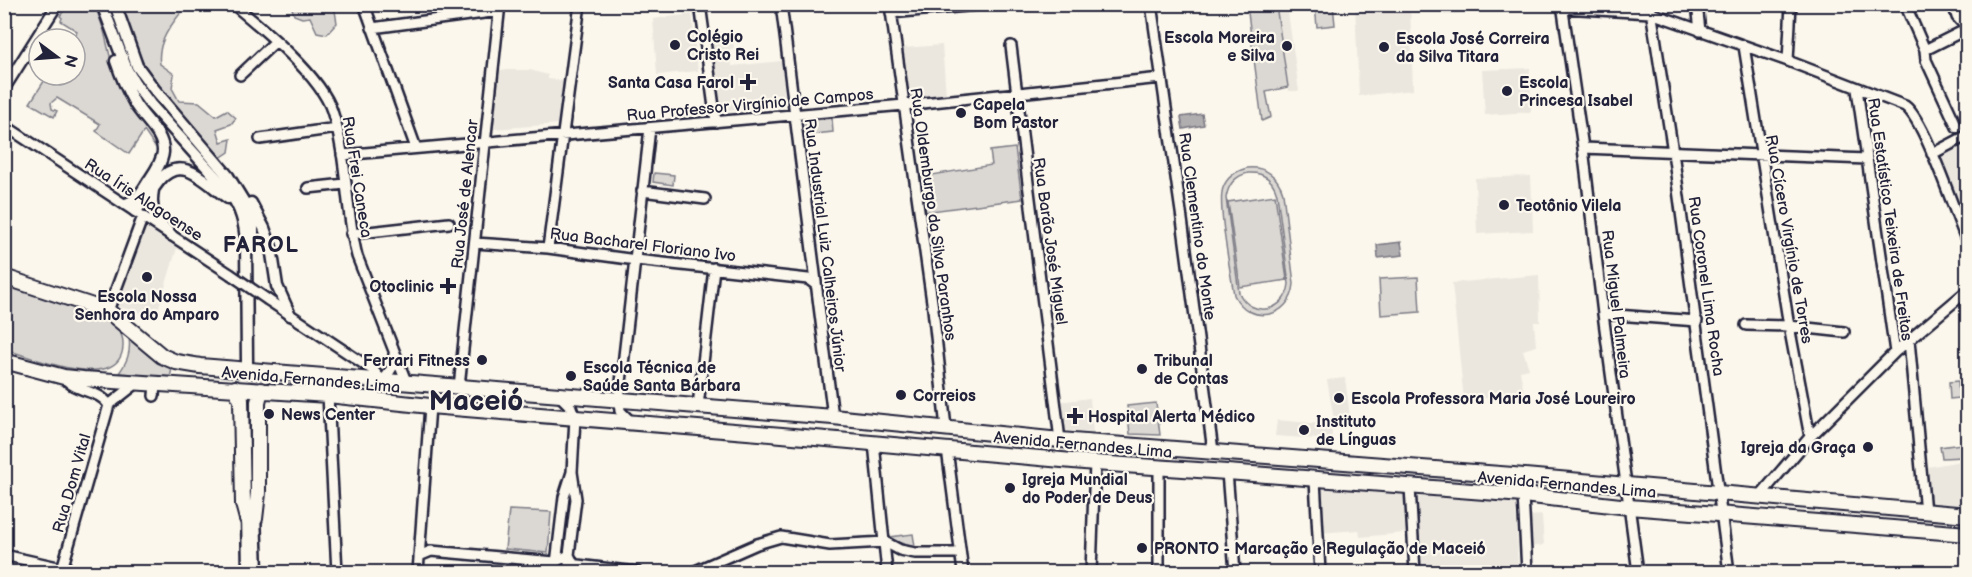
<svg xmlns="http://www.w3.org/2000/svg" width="1972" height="577" font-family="'Balsamiq Sans',sans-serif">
<rect width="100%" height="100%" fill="#fbf7ec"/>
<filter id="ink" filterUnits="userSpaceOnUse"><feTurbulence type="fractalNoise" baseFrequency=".0167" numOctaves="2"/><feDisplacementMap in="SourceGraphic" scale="12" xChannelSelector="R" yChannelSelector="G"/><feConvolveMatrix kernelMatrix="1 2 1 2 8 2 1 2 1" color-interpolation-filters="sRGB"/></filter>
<g filter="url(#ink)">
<path fill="#ebe7df" d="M 1276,5 L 1287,5 L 1299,91 L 1289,91 Z
M 1355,5 L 1410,5 L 1413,90 L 1359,96 Z
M 1443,5 L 1465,5 L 1466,13 L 1444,15 Z
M 692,14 L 698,71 L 657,75 L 653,19 Z
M 729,31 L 729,36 L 732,36 L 734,48 L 730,49 L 732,66 L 781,61 L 785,98 L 779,106 L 726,111 L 720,108 L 716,101 L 708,34 Z
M 942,45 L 946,94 L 909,98 L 903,48 Z
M 1530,68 L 1531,112 L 1485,115 L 1482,70 Z
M 498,70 L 530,70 L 548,75 L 548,79 L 565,81 L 559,124 L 492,129 Z
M 1967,138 L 1967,209 L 1962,212 L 1940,152 Z
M 1531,176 L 1533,231 L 1477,234 L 1475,178 Z
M 141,224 L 177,248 L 156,317 L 116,306 Z
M 1539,275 L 1540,322 L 1534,322 L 1536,346 L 1523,350 L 1529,369 L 1520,371 L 1524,393 L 1464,401 L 1452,283 Z
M 1345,378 L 1350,416 L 1334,420 L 1327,380 Z
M 1090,398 L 1093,433 L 1061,430 L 1058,402 Z
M 1277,420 L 1333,425 L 1331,440 L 1275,436 Z
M 1967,460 L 1967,509 L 1928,506 L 1927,467 Z
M 1319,483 L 1401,490 L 1404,494 L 1405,533 L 1360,537 L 1359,530 L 1318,533 Z
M 1417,491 L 1513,502 L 1516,505 L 1518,566 L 1416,570 L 1412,494 Z
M 1542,515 L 1544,545 L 1531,547 L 1529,516 Z"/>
<path fill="#dbd8d3" stroke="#7e7d87" stroke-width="1.5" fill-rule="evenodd" d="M 68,5 L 95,5 L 104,31 L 115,77 L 126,99 L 154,141 L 155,147 L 144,131 L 129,154 L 96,131 L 100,124 L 57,98 L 51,103 L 52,109 L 57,111 L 54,117 L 30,103 L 48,75 L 75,75 L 75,39 L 72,39 L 77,31 L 61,21 L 62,18 L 60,16 Z
M 120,5 L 187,5 C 174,21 156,41 160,64 L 174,74 L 172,88 L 179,101 L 199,102 L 216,116 L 227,110 L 236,118 L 231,124 L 217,129 L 221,142 L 231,139 L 229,152 L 220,158 L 154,82 L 134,46 Z
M 291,5 L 334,5 L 337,23 L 327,34 L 317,32 L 310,17 L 302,18 L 294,15 Z
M 1247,5 L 1276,5 L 1288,87 L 1266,92 L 1271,117 L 1262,121 Z
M 1315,5 L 1333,5 L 1335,25 L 1317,27 Z
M 832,118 L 833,132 L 806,135 L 805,121 Z
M 1015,148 L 1022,199 L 924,212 L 920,177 L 992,165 L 990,151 Z
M 1247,168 C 1265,166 1278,176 1283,193 L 1294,284 C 1291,319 1249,326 1234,295 C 1231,274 1217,204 1223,188 C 1227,177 1236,171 1247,168 ZM 1248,173 C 1263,172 1273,179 1277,194 L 1289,284 C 1286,312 1252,319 1239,293 L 1226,198 C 1228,185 1235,176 1248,173 Z
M 654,173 L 674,175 L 673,185 L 653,182 Z
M 1275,195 L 1287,280 L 1240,287 L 1228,202 Z
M 1418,277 L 1420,312 L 1381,315 L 1379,279 Z
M 4,282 L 104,316 C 115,323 124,332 123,346 C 121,394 29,357 5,349 Z
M 129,338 L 150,357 L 172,368 L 170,378 L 119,373 C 127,362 131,352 129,338 Z
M 1958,381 L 1959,398 L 1950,399 L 1949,382 Z
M 1156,403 L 1160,435 L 1130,434 L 1127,406 Z
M 1961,444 L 1963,457 L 1942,458 L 1940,447 Z
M 569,486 L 574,495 L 567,537 L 564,540 L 561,538 Z
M 509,510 L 551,512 L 548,553 L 505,549 Z
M 913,534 L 915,547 L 897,542 L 889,537 Z"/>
<path fill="#b1aeb0" stroke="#787681" stroke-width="1.5" d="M 1202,114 L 1204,125 L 1183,129 L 1181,117 Z
M 1401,242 L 1403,255 L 1378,258 L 1377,245 Z"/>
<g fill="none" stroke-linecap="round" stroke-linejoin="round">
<path stroke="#d0ccc9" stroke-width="10" stroke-dasharray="10 5" stroke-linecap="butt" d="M 253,363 L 253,398"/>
<defs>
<path id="minor" d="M 233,4 C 262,28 321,76 332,111 C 348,158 345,209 357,256 L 407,384
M 364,4 L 416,148
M 700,4 L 716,122
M 781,4 L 833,417
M 890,4 L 933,309 L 946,428
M 1151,4 L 1181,212 L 1213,451
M 1562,4 L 1583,148 L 1603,314 L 1638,572
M 1650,4 L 1673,152 L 1729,572
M 1697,4 L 1700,31
M 1905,4 L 1925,50 L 1926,60 L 1957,127
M 1953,4 L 1957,17 L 1968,29
M 1562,8 L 1651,13 L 1788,61 L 1905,106 C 1925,120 1956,217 1968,244
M 891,13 L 989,4
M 372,28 L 499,11
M 41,30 L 55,39
M 1011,46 L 1060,440
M 1744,46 L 1789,326 L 1810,437
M 1925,50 L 1967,29
M 26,54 L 39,62
M 1788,61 L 1791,4
M 240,75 L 276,41
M 4,89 L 57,5
M 1857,89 L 1895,352
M 4,125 L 230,274
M 260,139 L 337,128
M 1583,148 L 1867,159
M 1932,154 L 1968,135
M 342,155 L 904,105 L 1161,78
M 308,188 L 345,184
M 642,191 L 705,199
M 351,234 L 449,223
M 475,243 L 548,248 L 636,260 L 808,279 L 816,285
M 548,248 L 580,4
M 268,300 L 373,370 L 383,382 L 393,366 L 394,354
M 108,311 L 143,216
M 1603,314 L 1697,321
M 1746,325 L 1789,326 L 1844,332
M 1909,340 L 1925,512
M 64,377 C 75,393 99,389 109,405
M 459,387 L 500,4
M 328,395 L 337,572
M 154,396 L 155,383
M 560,396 L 571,407 L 575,418 L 572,472 L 576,499 L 569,555 L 574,565
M 698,406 L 714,268
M 631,422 L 620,411 L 619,400 L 650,128
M 874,443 L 887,572
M 947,449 L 963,572
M 1159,467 L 1159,572
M 1227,472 L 1235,572
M 1315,480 L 1320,572
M 1410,487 L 1415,572
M 1523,495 L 1527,572
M 1759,497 L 1810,437 L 1895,352 L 1968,290
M 4,555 L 80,572
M 419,556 L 431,551 L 555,562 L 569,555
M 569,564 L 637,572
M 62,569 L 109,405 L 137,383
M 418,572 L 430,406
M 555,572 L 564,497 L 572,472
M 693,572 L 757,544 L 781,537 L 830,545 L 885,542 L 900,550 L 915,553 L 960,553
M 1091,572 L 1095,463"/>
<path id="major" d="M 102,4 L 127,70 L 136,85 L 150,104 L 230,193 C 241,209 245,223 246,242 L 247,363
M 115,4 L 137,66 L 154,89 L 228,176 L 247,207 L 253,228 L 253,243
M 116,61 C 121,76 127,90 135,104 C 144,119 164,134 163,152 C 162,163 154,173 148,182 C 142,192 137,201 125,204
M 153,190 C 149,213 156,219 171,235
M 251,203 L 264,228 L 271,247 L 277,286 L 290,315
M 135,211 C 145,202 151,191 159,181 C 182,152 207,184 228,198
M 247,513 L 248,572
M 255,513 L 257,572"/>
<path id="highway" d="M 4,277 L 108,311 L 162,356 L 176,362 L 200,366 L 833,417 L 1060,440 L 1513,475 L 1968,515
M 4,361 L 64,377 L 83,379 L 328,395 L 430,406 L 782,435 L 1095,463 L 1227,472 L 1523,495 L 1629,507 L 1968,534
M 235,388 L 241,400 L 243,504 L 247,519
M 255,519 L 258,493 L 258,402 L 261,390"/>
</defs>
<use href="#minor" stroke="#22223b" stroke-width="14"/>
<use href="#major" stroke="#22223b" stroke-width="15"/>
<use href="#highway" stroke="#22223b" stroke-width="18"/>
<use href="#minor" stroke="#fbf7ec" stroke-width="9"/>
<use href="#major" stroke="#fbf7ec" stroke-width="10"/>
<use href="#highway" stroke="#fbf7ec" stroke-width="14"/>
<defs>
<path id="minor-bridge" d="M 230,274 L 268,300"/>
</defs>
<use href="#minor-bridge" stroke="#22223b" stroke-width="14" stroke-linecap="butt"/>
<use href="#minor-bridge" stroke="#fbf7ec" stroke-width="9"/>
</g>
</g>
<g fill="#22223b" stroke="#fbf7ec" stroke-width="2">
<circle cx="675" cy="45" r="6"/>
<circle cx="1287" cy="46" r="6"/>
<circle cx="1384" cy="47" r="6"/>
<path d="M745 73h6v6h6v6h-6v6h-6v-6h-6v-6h6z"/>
<circle cx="1507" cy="91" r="6"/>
<circle cx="961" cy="113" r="6"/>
<circle cx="1504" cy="205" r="6"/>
<circle cx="147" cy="277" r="6"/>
<path d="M445 277h6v6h6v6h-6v6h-6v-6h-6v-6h6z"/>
<circle cx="482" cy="360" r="6"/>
<circle cx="1142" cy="369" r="6"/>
<circle cx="571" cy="376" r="6"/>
<circle cx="901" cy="395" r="6"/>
<circle cx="1339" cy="398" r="6"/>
<circle cx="269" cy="414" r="6"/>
<path d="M1072 407h6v6h6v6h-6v6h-6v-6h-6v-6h6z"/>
<circle cx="1304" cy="430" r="6"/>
<circle cx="1868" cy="447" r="6"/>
<circle cx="1010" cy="488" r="6"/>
<circle cx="1142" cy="548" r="6"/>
</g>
<g text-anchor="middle" stroke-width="4.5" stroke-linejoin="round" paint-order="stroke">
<g font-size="16" font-weight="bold" fill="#22223b" stroke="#fbf7ec" text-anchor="start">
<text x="687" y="42">Colégio<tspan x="687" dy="18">Cristo Rei</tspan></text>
<text x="1275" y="43" text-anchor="end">Escola Moreira<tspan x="1275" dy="18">e Silva</tspan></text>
<text x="1396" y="44">Escola José Correira<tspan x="1396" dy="18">da Silva Titara</tspan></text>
<text x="734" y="88" text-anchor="end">Santa Casa Farol</text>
<text x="1519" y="88">Escola<tspan x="1519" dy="18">Princesa Isabel</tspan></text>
<text x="973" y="110">Capela<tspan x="973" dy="18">Bom Pastor</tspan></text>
<text x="1516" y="211">Teotônio Vilela</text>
<text x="434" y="292" text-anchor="end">Otoclinic</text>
<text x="147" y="302" text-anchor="middle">Escola Nossa<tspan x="147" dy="18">Senhora do Amparo</tspan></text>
<text x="470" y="366" text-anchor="end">Ferrari Fitness</text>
<text x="1154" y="366">Tribunal<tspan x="1154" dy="18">de Contas</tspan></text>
<text x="583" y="373">Escola Técnica de<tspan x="583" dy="18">Saúde Santa Bárbara</tspan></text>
<text x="913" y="401">Correios</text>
<text x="1351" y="404">Escola Professora Maria José Loureiro</text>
<text x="281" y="420">News Center</text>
<text x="1088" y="422">Hospital Alerta Médico</text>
<text x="1316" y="427">Instituto<tspan x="1316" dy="18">de Línguas</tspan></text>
<text x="1856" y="453" text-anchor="end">Igreja da Graça</text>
<text x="1022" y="485">Igreja Mundial<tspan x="1022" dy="18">do Poder de Deus</tspan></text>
<text x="1154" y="554">PRONTO - Marcação e Regulação de Maceió</text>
</g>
<g font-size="16" fill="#22223b" stroke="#fbf7ec">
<text transform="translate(750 104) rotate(-5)" y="6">Rua Professor Virgínio de Campos</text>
<text transform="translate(358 177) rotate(81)" y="6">Rua Frei Caneca</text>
<text transform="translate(464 194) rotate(-84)" y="6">Rua José de Alencar</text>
<text transform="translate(144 199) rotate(33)" y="6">Rua Íris Alagoense</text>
<text transform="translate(934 214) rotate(82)" y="6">Rua Oldemburgo da Silva Paranhos</text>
<text transform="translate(1891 219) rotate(82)" y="6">Rua Estatístico Teixeira de Freitas</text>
<text transform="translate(1198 226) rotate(82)" y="6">Rua Clementino do Monte</text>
<text transform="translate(1790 239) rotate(80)" y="6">Rua Cícero Virgínio de Torres</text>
<text transform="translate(1051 241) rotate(82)" y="6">Rua Barão José Miguel</text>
<text transform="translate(643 244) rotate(7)" y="6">Rua Bacharel Floriano Ivo</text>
<text transform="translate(826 245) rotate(83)" y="6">Rua Industrial Luiz Calheiros Júnior</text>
<text transform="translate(1707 286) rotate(82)" y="6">Rua Coronel Lima Rocha</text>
<text transform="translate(1617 304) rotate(83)" y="6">Rua Miguel Palmeira</text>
<text transform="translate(311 379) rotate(5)" y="6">Avenida Fernandes Lima</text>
<text transform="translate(1083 444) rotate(5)" y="6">Avenida Fernandes Lima</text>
<text transform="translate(71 483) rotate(-74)" y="6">Rua Dom Vital</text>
<text transform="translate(1567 484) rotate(5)" y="6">Avenida Fernandes Lima</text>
</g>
<g font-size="22" font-weight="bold" letter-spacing="1.5" fill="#22223b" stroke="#fbf7ec">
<text x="261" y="252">FAROL</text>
</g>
<g font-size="28" font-weight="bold" fill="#22223b" stroke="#fbf7ec">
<text x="476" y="410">Maceió</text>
</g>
</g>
<rect width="1972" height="577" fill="none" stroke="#fbf7ec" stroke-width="24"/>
<rect x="12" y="12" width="1948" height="553" fill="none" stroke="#22223b" stroke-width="2" filter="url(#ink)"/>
<g transform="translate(57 57) rotate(106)"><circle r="28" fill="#fbf7ec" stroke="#a4a2a5" stroke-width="1.5"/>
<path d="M0-4.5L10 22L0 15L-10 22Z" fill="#22223b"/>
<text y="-9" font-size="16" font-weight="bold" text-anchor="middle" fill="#22223b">N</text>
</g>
</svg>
